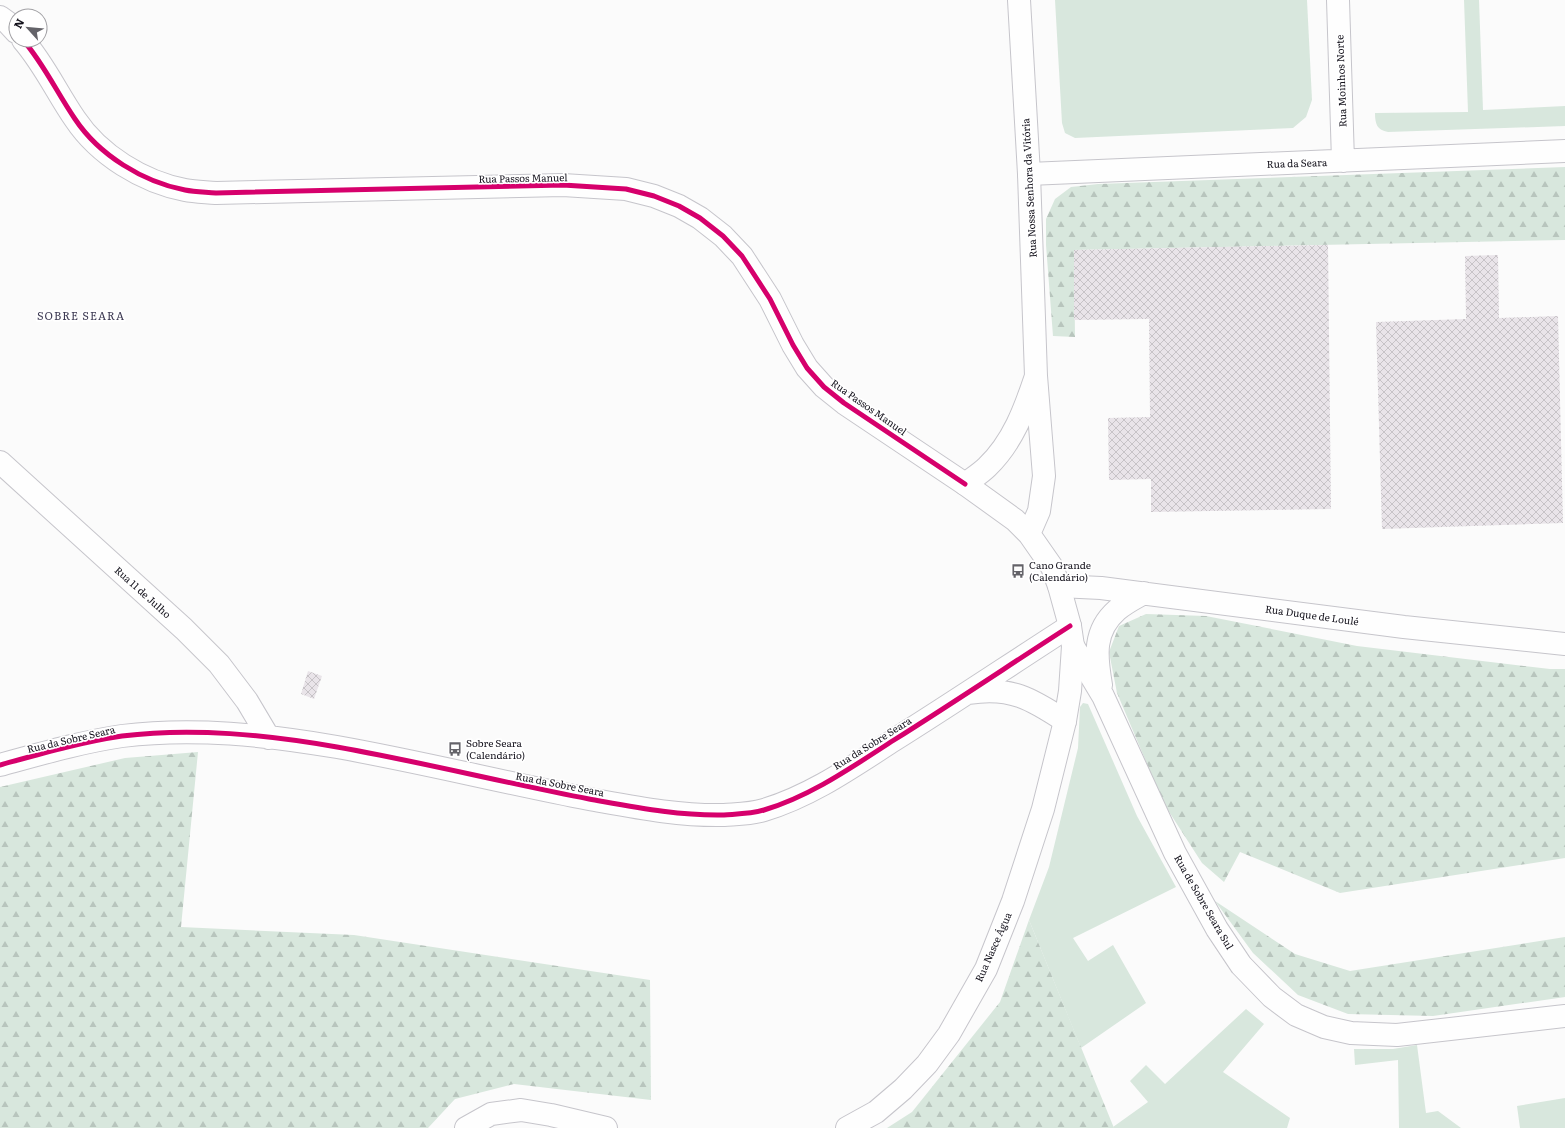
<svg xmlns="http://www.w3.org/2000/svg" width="1565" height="1128" font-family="Literata,serif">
<defs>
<pattern id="forest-firs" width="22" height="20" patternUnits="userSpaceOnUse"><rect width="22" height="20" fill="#d8e7dd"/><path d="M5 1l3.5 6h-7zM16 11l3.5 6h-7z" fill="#b8c5bd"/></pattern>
<pattern id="building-cross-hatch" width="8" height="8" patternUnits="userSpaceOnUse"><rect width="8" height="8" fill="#e9e4e9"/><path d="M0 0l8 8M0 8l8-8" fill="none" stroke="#c7c3c7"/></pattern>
</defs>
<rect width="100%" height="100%" fill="#fbfbfb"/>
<path fill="#d8e7dd" d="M 1055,0 L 1307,0 L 1312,100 L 1306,117 L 1293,128 L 1075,138 L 1065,133 L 1062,123 Z
M 1464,0 L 1479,0 L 1483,110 L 1565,106 L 1565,126 L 1388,132 C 1377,130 1375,124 1375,113 L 1468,112 Z
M 1083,703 L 1088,704 L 1137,816 L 1176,887 L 1073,938 L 1088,961 L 1113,945 L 1146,1003 L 1081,1048 L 1029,920 L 1049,867 L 1078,748 L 1080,707 Z
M 1246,1009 L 1264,1024 L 1223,1072 L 1290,1118 L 1287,1128 L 1114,1128 L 1113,1127 L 1148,1102 L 1130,1081 L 1146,1065 L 1165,1084 Z
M 1417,1045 L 1426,1113 L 1438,1111 L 1461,1128 L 1399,1128 L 1398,1060 L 1355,1065 L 1354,1049 L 1393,1049 Z
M 1565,1098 L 1565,1128 L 1520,1128 L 1517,1106 Z"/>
<path fill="url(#forest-firs)" d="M 1565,167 L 1565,240 L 1074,250 L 1075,337 L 1053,336 L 1046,245 L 1046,219 L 1055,199 L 1071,187 L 1098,184 Z
M 1146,614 L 1206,616 L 1357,646 L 1550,669 L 1565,669 L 1565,858 L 1340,893 L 1240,852 L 1224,882 L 1202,863 L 1164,804 L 1117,693 L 1109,652 L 1119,626 Z
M 198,752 L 181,927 L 354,935 L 650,980 L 651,1100 L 514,1084 L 455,1099 L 428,1128 L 0,1128 L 0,787 L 125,758 Z
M 1215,901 L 1295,954 L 1350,971 L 1565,937 L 1565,997 L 1433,1016 L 1348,1014 L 1298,995 L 1253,953 Z
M 1029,920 L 1114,1128 L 887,1128 L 912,1112 L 1000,1002 Z"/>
<path fill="url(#building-cross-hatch)" d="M 1328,245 L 1331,509 L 1151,512 L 1151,479 L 1109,480 L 1108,418 L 1150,417 L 1149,319 L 1074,320 L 1074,250 Z
M 1498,255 L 1499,318 L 1558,316 L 1563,523 L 1382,529 L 1376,322 L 1466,319 L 1465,256 Z
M 308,671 L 322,676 L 314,699 L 301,694 Z"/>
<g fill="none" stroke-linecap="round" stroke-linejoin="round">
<defs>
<path id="minor" d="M 1338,0 L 1343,161
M 0,17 L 7,22 L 16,32
M 23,40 C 44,64 57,93 75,119 C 99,155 143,182 185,190 C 195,192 206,192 216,193 L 563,185 L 626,189 L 654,196 L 679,206 L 700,218 L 723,236 L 742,256 L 770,299 L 793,345 L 807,368 L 824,387 L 844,403 L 965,484
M 1029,174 L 1565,151
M 0,462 L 184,629 L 219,664 L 247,701 L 269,738
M 1059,586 L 1101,588 L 1404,627 L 1565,644
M 1073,646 L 1103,696 L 1175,853 L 1217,929 L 1241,965 L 1272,997 L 1296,1015 L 1324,1027 L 1351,1033 L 1397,1035 L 1565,1016
M 1101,685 C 1096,656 1093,631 1117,610 C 1125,603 1135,598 1144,593
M 969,693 C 1010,686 1032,699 1065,721
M 0,765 C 40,754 81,742 122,736 C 193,727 267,735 337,747 C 422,762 505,783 589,799 C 634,807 678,816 724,815 C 737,814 751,814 764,810 C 811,796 852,767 894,740 C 953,703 1011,664 1070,626"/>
<path id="major" d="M 1019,0 L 1029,174 L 1036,376 L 1044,476 L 1039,511 L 1029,534
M 466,1128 L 491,1114 L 521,1110 L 551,1115 L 606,1128
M 847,1128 L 876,1112 L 903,1089 L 927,1064 L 949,1034 L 986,969 L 1013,901 L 1043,809 L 1065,721 L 1070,691 L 1073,646 L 1070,626 L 1059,586 L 1052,567 L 1029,534 L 1015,520 L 965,484 C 973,478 981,473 987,467 C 1013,442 1025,409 1036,376"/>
</defs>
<use href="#minor" stroke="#c6c5cb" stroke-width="24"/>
<use href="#major" stroke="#c6c5cb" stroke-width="24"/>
<use href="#minor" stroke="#fefefe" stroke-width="22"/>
<use href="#major" stroke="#fefefe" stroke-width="22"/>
<defs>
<path id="cycleway" d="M 23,40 C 44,64 57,93 75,119 C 99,155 143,182 185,190 C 195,192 206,192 216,193 L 563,185 L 626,189 L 654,196 L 679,206 L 700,218 L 723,236 L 742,256 L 770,299 L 793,345 L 807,368 L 824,387 L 844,403 L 965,484
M 0,765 C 40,754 81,742 122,736 C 193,727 267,735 337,747 C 422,762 505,783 589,799 C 634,807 678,816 724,815 C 737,814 751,814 764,810 C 811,796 852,767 894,740 C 953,703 1011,664 1070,626"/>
</defs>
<use href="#cycleway" stroke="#fff" stroke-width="8"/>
<use href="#cycleway" stroke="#d6006c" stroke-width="5"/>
</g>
<defs>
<symbol id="bus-bare" viewBox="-9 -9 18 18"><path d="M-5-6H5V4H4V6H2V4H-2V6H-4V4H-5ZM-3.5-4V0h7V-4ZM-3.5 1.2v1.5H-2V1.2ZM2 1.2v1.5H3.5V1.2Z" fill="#646369" stroke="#fff" stroke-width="2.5" paint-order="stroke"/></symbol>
</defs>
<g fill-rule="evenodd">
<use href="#bus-bare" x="1008" y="561" width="20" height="20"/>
<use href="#bus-bare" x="445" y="739" width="20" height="20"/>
</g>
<g text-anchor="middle" stroke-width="3.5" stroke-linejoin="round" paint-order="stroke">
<g font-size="10" fill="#13111b" stroke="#fff">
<text transform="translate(1341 81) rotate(-92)" y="4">Rua Moinhos Norte</text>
<text transform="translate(1297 163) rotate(-2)" y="4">Rua da Seara</text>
<text transform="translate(523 178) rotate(-1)" y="4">Rua Passos Manuel</text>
<text transform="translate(1029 188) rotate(-93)" y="4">Rua Nossa Senhora da Vitória</text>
<text transform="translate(869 407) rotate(35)" y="4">Rua Passos Manuel</text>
<text transform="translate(143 592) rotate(42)" y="4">Rua 11 de Julho</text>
<text transform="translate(1312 615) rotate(8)" y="4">Rua Duque de Loulé</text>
<text transform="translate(71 739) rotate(-13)" y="4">Rua da Sobre Seara</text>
<text transform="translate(872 743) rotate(-32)" y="4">Rua da Sobre Seara</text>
<text transform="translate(560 784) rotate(11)" y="4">Rua da Sobre Seara</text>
<text transform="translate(1204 902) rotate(60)" y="4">Rua de Sobre Seara Sul</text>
<text transform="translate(993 947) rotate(-66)" y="4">Rua Nasce Água</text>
</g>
<g font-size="10" fill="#13111b" stroke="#fff" text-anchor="start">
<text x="1029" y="569">Cano Grande<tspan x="1029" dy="12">(Calendário)</tspan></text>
<text x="466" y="747">Sobre Seara<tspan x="466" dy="12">(Calendário)</tspan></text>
</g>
<g font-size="11" letter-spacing="1" fill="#3e3b54" stroke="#fff">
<text x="81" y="320">SOBRE SEARA</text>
</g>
</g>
<g transform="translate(28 28) rotate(297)"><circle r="19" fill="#ffffff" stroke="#a1a0a4"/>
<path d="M0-3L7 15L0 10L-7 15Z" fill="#646369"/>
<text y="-6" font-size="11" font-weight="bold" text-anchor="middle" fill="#13111b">N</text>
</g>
</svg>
